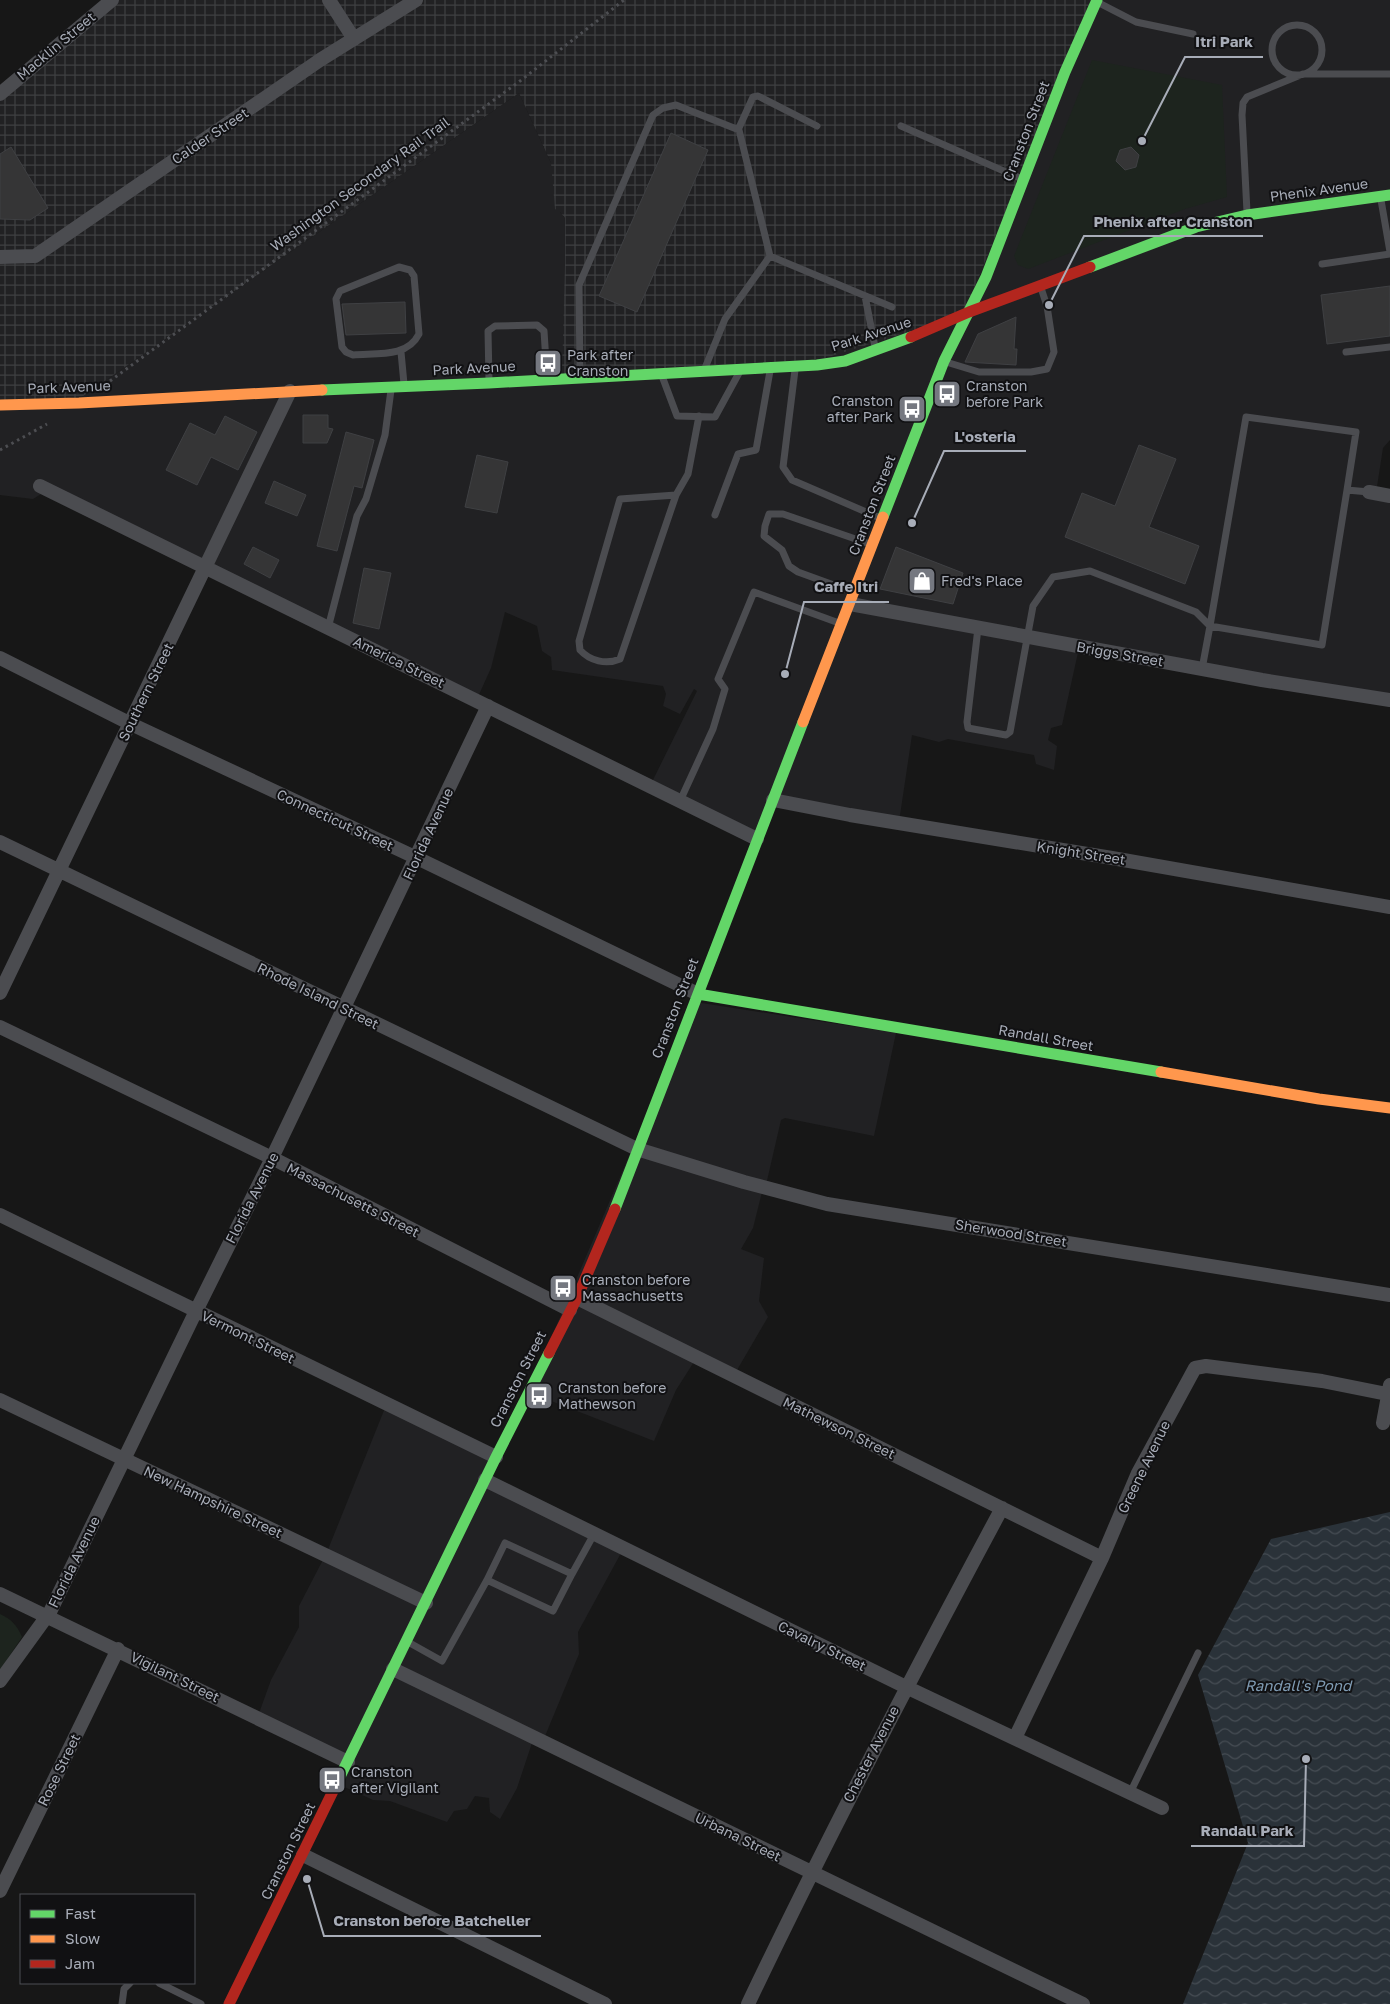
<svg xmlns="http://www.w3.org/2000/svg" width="1390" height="2004" font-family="'Golos Text',sans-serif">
<defs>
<pattern id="industrial-grid" width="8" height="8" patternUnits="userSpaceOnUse" patternTransform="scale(1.25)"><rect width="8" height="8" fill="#212123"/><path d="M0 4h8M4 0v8" fill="none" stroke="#3e3f41"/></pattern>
<pattern id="water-waves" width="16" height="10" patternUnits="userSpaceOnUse" patternTransform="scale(1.25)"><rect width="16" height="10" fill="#2a3239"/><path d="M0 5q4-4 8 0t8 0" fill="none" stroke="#464d54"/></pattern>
</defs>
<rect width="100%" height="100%" fill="#171717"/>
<path fill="#212123" d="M 1093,0 L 1390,0 L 1390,440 L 1383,448 L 1376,493 L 1390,498 L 1390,701 L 1079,648 L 1062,725 L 1051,728 L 1048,740 L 1057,746 L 1054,770 L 1036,764 L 1034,755 L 948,739 L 939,742 L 912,735 L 899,822 L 776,803 L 757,837 L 650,786 L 697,691 L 694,689 L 680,714 L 663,706 L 666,694 L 663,686 L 552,670 L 551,657 L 542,651 L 537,626 L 505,612 L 491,668 L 477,699 L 46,491 L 33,499 L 0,495 L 0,400 L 79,399 L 519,93 L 551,163 L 560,212 L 565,218 L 565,265 Z
M 695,1002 L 896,1033 L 874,1136 L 785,1118 L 781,1120 L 766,1185 L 762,1192 L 753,1228 L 741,1249 L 764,1258 L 759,1301 L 768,1317 L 737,1370 L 699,1354 L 676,1390 L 654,1441 L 528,1392 Z
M 385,1408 L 492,1456 L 486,1479 L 621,1553 L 578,1632 L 579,1654 L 543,1741 L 532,1743 L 517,1788 L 500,1819 L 490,1812 L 489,1798 L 475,1796 L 467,1809 L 454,1811 L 447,1822 L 390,1801 L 373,1800 L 340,1785 L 344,1763 L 258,1716 L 271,1680 L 299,1627 L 299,1606 L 327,1552 Z"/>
<path fill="url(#industrial-grid)" d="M 112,0 L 1093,0 L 963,315 L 822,359 L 562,374 L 565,265 L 565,218 L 560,212 L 555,209 L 551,163 L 519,93 L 79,399 L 0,400 L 0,95 Z"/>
<path fill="#1d241e" d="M 1092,60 L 1222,85 L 1227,197 L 1185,209 L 1028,269 L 1018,265 L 1014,256 Z
M 0,1614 C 11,1619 17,1625 22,1637 L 0,1670 Z"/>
<path fill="url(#water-waves)" d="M 1390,1512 L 1390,2004 L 1183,2004 L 1248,1843 L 1198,1675 L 1271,1539 Z"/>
<path fill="#353536" stroke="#3f4043" d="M 671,133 L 708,150 L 637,312 L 599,296 Z
M 11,147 L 48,208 L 30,220 L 0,219 L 0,154 Z
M 1131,147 L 1139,155 L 1136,167 L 1125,170 L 1116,161 L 1120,150 Z
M 1390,286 L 1390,336 L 1327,344 L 1321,295 Z
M 405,302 L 406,333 L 346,335 L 342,304 Z
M 1016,317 L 1014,349 L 1017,349 L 1016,365 L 965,362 L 978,334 Z
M 303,415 L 328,415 L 328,428 L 333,429 L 327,443 L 303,443 Z
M 225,416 L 257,432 L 238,470 L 211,457 L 197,485 L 166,470 L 190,423 L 215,435 Z
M 346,432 L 374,440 L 362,488 L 354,486 L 337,551 L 317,546 Z
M 1139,445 L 1176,459 L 1149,527 L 1199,546 L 1185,584 L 1065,537 L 1082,493 L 1115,506 Z
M 477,455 L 508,462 L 497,513 L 465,507 Z
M 274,481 L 306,495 L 297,516 L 265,503 Z
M 253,547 L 279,560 L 270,578 L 244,564 Z
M 896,547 L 963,573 L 953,604 L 880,589 Z
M 364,568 L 391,573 L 379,629 L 353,623 Z"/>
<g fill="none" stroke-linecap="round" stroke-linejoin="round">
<path stroke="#4d4e52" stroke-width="3" stroke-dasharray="2.5 4" stroke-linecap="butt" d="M 110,381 L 520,81 L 624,0
M 0,450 L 47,424"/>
<path stroke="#4b4c50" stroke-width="7" d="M 1097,2 L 1136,22 L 1193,34
M1272 50a25 25 0 1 1 50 0a25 25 0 1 1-50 0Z
M 901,126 L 1022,179
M 738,130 L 753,97 L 758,96 L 817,126
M 1381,200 L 1390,252
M 1247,212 L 1242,115 L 1243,103 L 1247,97 L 1303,74 L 1390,74
M 770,256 L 892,307
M 1322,264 L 1390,254
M 399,267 L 410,270 L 414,276 L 419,334 C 407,358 377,353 353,355 L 346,352 L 342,347 L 336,299 L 340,291 Z
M 865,296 L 875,347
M 401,352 L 404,384
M 1346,352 L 1390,347
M 946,362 L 979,372 L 1031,372 L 1047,369 L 1054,352 L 1047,306 L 1041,288
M 795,370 L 783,467 L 792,480 L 880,518
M 580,376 L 579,285 L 653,115 L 663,108 L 676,105 L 739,130 L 770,256 L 725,319 L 705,368
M 662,376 L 677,416 L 715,417 L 739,373
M 489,380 L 488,331 L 495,326 L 537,325 L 544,331 L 547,377
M 1347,490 L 1322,645 L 1210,626 L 1246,417 L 1356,432 L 1347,490 L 1369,492
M 676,495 L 620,499 L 579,641 L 580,650 C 590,661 606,665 620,659 L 676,495 L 688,474 L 699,416
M 715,515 L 738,454 L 756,450 L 770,371
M 853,592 L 798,572 L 789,566 L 782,550 L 764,536 L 765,526 L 769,514 L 783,514 L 870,544
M 328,628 L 357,516 L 366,499 L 385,435 L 391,390
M 978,628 L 967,722 L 968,728 L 1006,735 L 1010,732 L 1033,606 L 1053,577 L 1090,571 L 1196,612 L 1210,626 L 1202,669
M 680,801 L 713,729 L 725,689 L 718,679 L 754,592 L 839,623
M 487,1580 L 553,1611 L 572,1574
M 408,1642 L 442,1661 L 487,1580 L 505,1543 L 572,1574 L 594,1534
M 1130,1793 L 1198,1653
M 159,1983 L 201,2004
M 122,2004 L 124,1989 L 130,1983"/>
<path stroke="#4b4c50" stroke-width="14" d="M 329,0 L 354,39
M 0,94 L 112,0
M 0,257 L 35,256 L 320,60 L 416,0
M 40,486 L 757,839
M 1369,492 L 1390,496
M 850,604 L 1262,680 L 1390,700
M 0,658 L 131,724 L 417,858 L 698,994
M 773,800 L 850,815 L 1112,858 L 1390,907
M 0,842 L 637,1149 L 744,1182 L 827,1204 L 1390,1295
M 0,993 L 290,391
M 0,1027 L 272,1158 L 570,1310
M 0,1215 L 496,1457
M 577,1298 L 1102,1558
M 0,1400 L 426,1603
M 1383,1423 L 1390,1385
M 485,1480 L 906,1687 L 1162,1808
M 0,1594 L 348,1762
M 393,1669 L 1083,2004
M 0,1681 L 50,1612 L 196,1311 L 272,1158 L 488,706
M 1015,1738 L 1102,1558 L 1138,1473 L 1195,1368 L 1206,1366 L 1322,1381 L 1382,1393
M 303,1855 L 605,2004
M 0,1891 L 118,1649
M 748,2004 C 828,1836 914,1672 1002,1508"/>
<path stroke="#63d668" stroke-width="11" d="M 1090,267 L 1196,227 L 1247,215 L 1390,195
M 322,390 L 489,383 L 817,365 L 845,361 L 911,337
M 883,517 L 944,361 L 986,277 L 1065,72 L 1097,0
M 698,994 L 1161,1072
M 615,1209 L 803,722
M 335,1787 L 496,1457 L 549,1353"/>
<path stroke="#ff974d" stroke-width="11" d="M 0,405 L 79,403 L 322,390
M 803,722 L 883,517
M 1161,1072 L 1319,1099 L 1390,1108"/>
<path stroke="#b3261e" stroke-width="11" d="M 911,337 L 969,312 L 1090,267
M 549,1353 L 577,1298 L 615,1209
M 229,2004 L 335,1787"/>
</g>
<defs>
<symbol id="bus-square" viewBox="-11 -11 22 22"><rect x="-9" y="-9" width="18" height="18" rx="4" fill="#757880" stroke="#111113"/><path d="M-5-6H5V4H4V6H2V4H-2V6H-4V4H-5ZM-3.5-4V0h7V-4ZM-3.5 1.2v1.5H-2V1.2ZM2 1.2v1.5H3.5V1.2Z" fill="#fff"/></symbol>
<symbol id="shop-square" viewBox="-11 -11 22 22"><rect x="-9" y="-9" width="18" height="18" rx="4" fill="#757880" stroke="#111113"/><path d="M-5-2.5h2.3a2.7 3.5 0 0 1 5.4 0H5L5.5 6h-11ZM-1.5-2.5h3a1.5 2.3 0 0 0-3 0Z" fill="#fff"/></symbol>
</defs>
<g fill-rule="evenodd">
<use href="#bus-square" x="532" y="347" width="32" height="32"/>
<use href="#bus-square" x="931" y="378" width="32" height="32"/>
<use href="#bus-square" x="896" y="393" width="32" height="32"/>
<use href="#shop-square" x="906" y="565" width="32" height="32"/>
<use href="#bus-square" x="547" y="1272" width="32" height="32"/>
<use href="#bus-square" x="523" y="1380" width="32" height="32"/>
<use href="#bus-square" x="316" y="1764" width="32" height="32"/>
</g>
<g text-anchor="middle" stroke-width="4" stroke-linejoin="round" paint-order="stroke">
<g font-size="14" fill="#a8adb8" stroke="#111113">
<text transform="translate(56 46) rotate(-40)" y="5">Macklin Street</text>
<text transform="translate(1026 131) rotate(-69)" y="5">Cranston Street</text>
<text transform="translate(210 136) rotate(-34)" y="5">Calder Street</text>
<text transform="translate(360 184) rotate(-36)" y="5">Washington Secondary Rail Trail</text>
<text transform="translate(1319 190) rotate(-8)" y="5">Phenix Avenue</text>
<text transform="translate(871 334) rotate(-18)" y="5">Park Avenue</text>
<text transform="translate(474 368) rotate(-3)" y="5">Park Avenue</text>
<text transform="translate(69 387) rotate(-2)" y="5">Park Avenue</text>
<text transform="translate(872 505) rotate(-69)" y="5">Cranston Street</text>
<text transform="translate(1120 654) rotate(10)" y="5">Briggs Street</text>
<text transform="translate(399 662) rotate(26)" y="5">America Street</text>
<text transform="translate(146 692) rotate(-64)" y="5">Southern Street</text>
<text transform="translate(335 820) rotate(25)" y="5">Connecticut Street</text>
<text transform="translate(428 834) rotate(-65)" y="5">Florida Avenue</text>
<text transform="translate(1081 853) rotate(9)" y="5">Knight Street</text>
<text transform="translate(318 996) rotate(26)" y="5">Rhode Island Street</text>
<text transform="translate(675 1008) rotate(-69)" y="5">Cranston Street</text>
<text transform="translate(1046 1038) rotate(10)" y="5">Randall Street</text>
<text transform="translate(252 1198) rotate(-63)" y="5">Florida Avenue</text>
<text transform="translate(353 1200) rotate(27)" y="5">Massachusetts Street</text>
<text transform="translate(1011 1233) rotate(9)" y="5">Sherwood Street</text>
<text transform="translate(248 1337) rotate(26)" y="5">Vermont Street</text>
<text transform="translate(518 1379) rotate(-63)" y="5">Cranston Street</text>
<text transform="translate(839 1428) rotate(26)" y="5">Mathewson Street</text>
<text transform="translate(1144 1467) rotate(-64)" y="5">Greene Avenue</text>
<text transform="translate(213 1502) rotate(25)" y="5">New Hampshire Street</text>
<text transform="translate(74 1562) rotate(-64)" y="5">Florida Avenue</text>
<text transform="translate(822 1646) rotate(26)" y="5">Cavalry Street</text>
<text transform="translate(175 1677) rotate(26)" y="5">Vigilant Street</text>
<text transform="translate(871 1754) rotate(-63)" y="5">Chester Avenue</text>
<text transform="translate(59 1770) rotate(-64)" y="5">Rose Street</text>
<text transform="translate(738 1837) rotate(26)" y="5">Urbana Street</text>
<text transform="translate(288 1851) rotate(-64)" y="5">Cranston Street</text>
</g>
<g font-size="14" fill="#a8adb8" stroke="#111113" text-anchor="start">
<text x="567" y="360">Park after<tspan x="567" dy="16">Cranston</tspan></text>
<text x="966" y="391">Cranston<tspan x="966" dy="16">before Park</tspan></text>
<text x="893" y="406" text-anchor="end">Cranston<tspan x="893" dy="16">after Park</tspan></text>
<text x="941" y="586">Fred's Place</text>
<text x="582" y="1285">Cranston before<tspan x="582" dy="16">Massachusetts</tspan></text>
<text x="558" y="1393">Cranston before<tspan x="558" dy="16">Mathewson</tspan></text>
<text x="351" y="1777">Cranston<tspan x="351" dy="16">after Vigilant</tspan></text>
</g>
<g font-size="15" font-style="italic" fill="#7f9bb3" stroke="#111113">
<text x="1298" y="1691">Randall's Pond</text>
</g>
</g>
<path fill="none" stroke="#a8adb8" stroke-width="2" d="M1142 141L1185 57H1263M1049 305L1084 236H1263M912 523L944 451H1026M785 674L804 602H889M1306 1759L1304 1846H1191M307 1879L324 1936H541"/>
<g fill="#a8adb8" stroke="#111113" stroke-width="2">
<circle cx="1142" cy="141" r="5"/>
<circle cx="1049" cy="305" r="5"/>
<circle cx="912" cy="523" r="5"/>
<circle cx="785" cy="674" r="5"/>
<circle cx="1306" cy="1759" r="5"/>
<circle cx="307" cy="1879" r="5"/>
</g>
<g font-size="15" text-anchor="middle" font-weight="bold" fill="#a8adb8" stroke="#111113" stroke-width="4" stroke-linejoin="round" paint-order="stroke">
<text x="1224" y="47">Itri Park</text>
<text x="1173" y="227">Phenix after Cranston</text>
<text x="985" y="442">L'osteria</text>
<text x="846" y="592">Caffe Itri</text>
<text x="1247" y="1836">Randall Park</text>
<text x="432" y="1926">Cranston before Batcheller</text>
</g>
<rect x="20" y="1894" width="175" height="90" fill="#111113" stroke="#4d4f55"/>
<rect x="30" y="1910" width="25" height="8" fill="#63d668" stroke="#4d4f55"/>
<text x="65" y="1919" font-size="15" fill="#a8adb8">Fast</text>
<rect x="30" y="1935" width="25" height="8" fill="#ff974d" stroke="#4d4f55"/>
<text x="65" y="1944" font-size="15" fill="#a8adb8">Slow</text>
<rect x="30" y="1960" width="25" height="8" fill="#b3261e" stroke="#4d4f55"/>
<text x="65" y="1969" font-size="15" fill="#a8adb8">Jam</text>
</svg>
